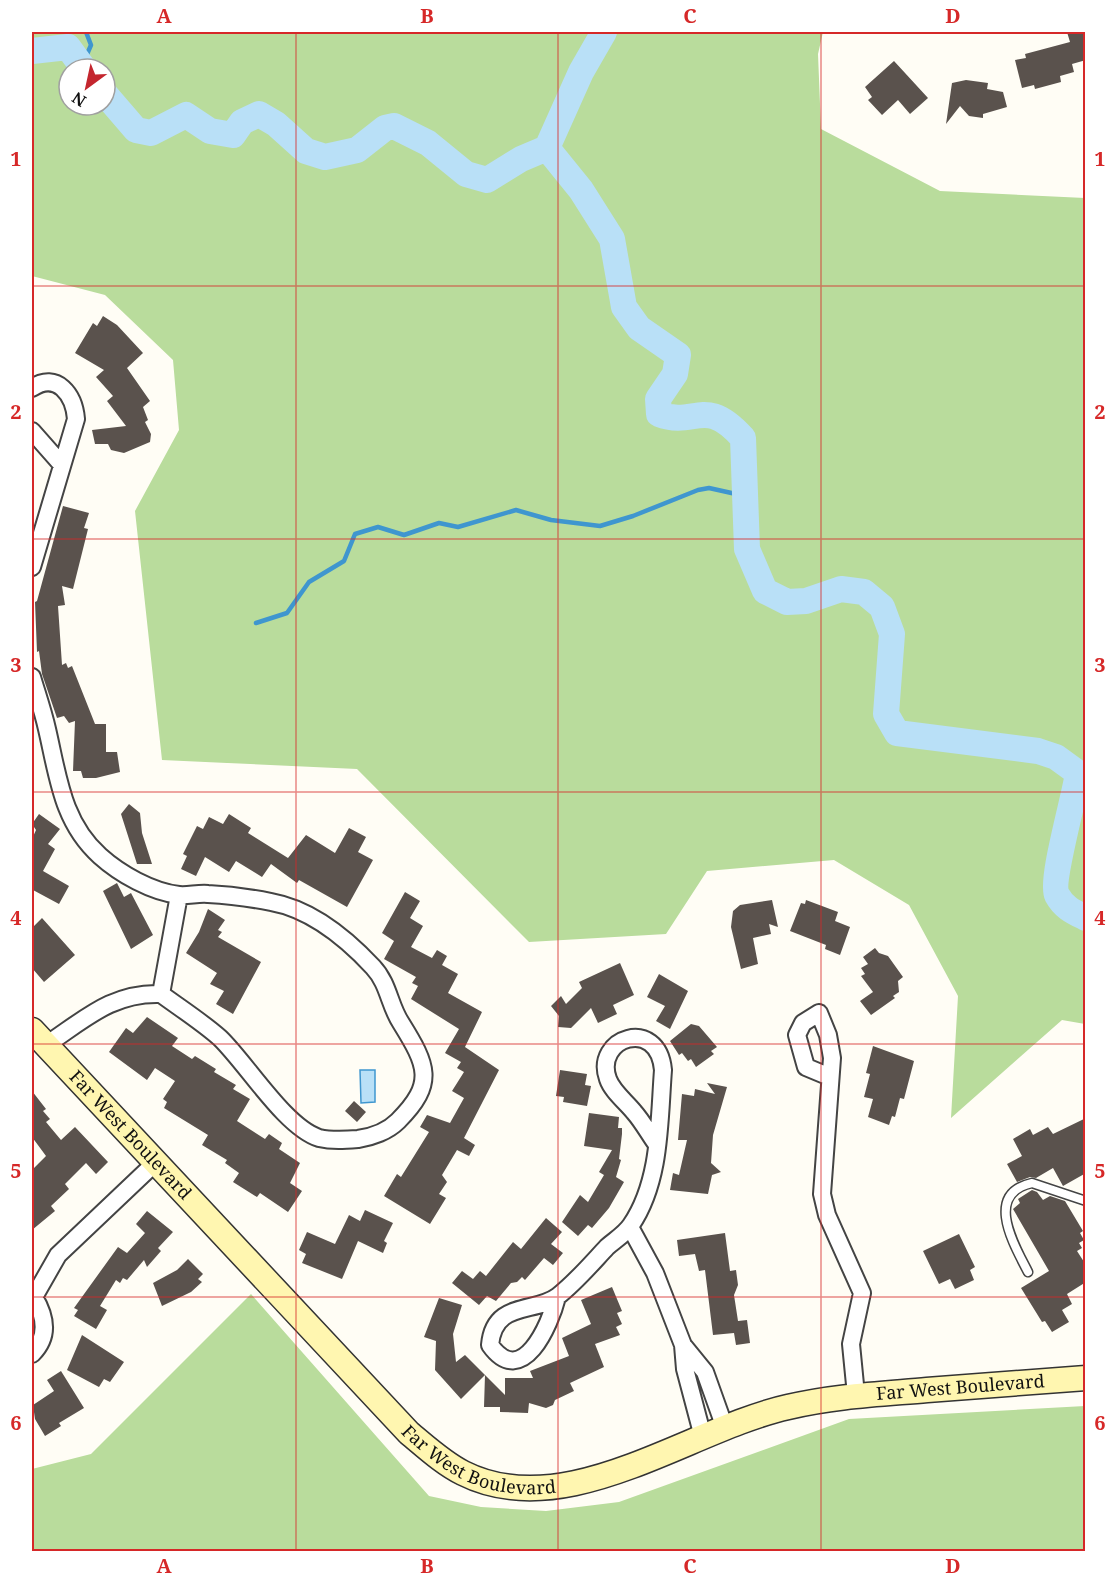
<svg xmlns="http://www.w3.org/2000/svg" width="1117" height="1583" font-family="'Noto Serif',serif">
<rect width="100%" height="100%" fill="#fffdf5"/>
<path fill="#b9dc9c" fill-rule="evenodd" d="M 32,32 L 823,32 L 818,54 L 821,129 L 940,191 L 1085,198 L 1085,1024 L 1062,1020 L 951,1118 L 958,996 L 909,905 L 834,860 L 707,871 L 666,934 L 529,942 L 357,769 L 162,760 L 135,511 L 179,430 L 173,360 L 105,295 L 32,276 ZM 69,69 L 105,69 L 105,105 L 69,105 Z
M 251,1294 L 429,1496 L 481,1507 L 546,1511 L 619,1502 L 849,1419 L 1085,1406 L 1085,1551 L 32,1551 L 32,1469 L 91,1454 Z"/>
<path fill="#b9e0f7" stroke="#3f96cf" stroke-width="1.5" d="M 360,1070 L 375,1070 L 375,1102 L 361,1103 Z"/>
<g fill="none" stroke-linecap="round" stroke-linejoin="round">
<path stroke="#3f96cf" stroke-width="4.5" d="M 82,66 L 91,45 L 86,32
M 256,623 L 287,613 L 309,582 L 344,561 L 355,534 L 378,527 L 404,535 L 439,523 L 458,527 L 516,510 L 551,520 L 600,526 L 633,516 L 698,490 L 709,488 L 745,496
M 1078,773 L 1086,768"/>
<path stroke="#b9e0f7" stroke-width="26" d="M 32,51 L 68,47 L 84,69
M 105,94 L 136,130 L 151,133 L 186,115 L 210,131 L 233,135 L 242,122 L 259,114 L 276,124 L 306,151 L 325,157 L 357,150 L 385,128 L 394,126 L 428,143 L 466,174 L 487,180 L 521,159 L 547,148 L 581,190 L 612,239 L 624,307 L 639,328 L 678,355 L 675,374 L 658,399 L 659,414 C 696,428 704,395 743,438 L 747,549 L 765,591 L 787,602 L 806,601 L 841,589 L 864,592 L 882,607 L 892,634 L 886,714 L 897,733 L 1038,751 L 1056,757 L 1078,773 C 1075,796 1050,881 1057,895 C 1064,908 1074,912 1086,918
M 547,148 L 581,72 L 604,32"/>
</g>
<path fill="#5a524d" d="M 1067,32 L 1086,32 L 1086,60 L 1072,64 L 1074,72 L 1060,76 L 1061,82 L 1035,89 L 1034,85 L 1022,88 L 1015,60 L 1026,58 L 1025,54 L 1070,42 Z
M 894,61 L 928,98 L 910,114 L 898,100 L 882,115 L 868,100 L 872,97 L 865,87 Z
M 966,80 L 988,83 L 987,89 L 1003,92 L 1007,107 L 983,114 L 983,118 L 969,116 L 960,106 L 946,124 L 952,83 Z
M 103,316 L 117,325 L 143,353 L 127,368 L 150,401 L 143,407 L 148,420 L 145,422 L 151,434 L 150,442 L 124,453 L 111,450 L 108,444 L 95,444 L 92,430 L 126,426 L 107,401 L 113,396 L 96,377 L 104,370 L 75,353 L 93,323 L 97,326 Z
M 63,506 L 89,513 L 84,528 L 88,529 L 73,589 L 62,586 L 65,605 L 58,606 L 62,665 L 66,663 L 68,668 L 72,666 L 95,724 L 106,724 L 106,752 L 117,752 L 120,772 L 96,778 L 83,778 L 81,771 L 73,771 L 75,721 L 69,723 L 64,716 L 57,718 L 42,674 L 39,651 L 37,652 L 35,602 L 37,601 Z
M 129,804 L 140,813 L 142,833 L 152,864 L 137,864 L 121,814 Z
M 39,814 L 60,829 L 48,844 L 55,849 L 43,871 L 69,886 L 59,904 L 33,890 L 32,893 L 32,839 L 36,830 L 32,824 Z
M 229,814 L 251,828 L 248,833 L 288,858 L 306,835 L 335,853 L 349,828 L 366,837 L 358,852 L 373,860 L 347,907 L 299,880 L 297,883 L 271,864 L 262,877 L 236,861 L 229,872 L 205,857 L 196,876 L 181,869 L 187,856 L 183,854 L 197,826 L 203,829 L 209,817 L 223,824 Z
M 117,883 L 124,897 L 131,893 L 153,935 L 131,949 L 103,891 Z
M 405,892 L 420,901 L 410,918 L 423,926 L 411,947 L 432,958 L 437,950 L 447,956 L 442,965 L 458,974 L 448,993 L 482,1012 L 465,1047 L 499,1070 L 464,1138 L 475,1145 L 469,1156 L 457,1150 L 442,1175 L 447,1182 L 439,1194 L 446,1198 L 430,1224 L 384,1196 L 397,1174 L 401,1177 L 429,1132 L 420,1127 L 427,1115 L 450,1123 L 464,1098 L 452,1091 L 464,1072 L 457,1068 L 461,1062 L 445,1053 L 459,1029 L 411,999 L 418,986 L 412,983 L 416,977 L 384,959 L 394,941 L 382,933 Z
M 772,900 L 778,927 L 769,924 L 771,934 L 753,938 L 758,964 L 741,969 L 731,927 L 733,911 L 740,905 Z
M 806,900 L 838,912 L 835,921 L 850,927 L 840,955 L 825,949 L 826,945 L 790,931 L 801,903 L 805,904 Z
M 208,909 L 225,920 L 218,930 L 222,932 L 218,937 L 261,962 L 233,1014 L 216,1004 L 224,991 L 210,984 L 217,973 L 186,953 L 199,932 Z
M 42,918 L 75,955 L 44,982 L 32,968 L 32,928 Z
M 875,948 L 879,953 L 888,956 L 903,977 L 898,981 L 899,992 L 893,996 L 895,998 L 871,1015 L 860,1001 L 873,992 L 861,976 L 865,974 L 861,968 L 868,964 L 863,957 Z
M 620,963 L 634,995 L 613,1005 L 617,1014 L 598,1023 L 591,1008 L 571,1028 L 558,1027 L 559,1016 L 551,1006 L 561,996 L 566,1004 L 582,988 L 579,982 Z
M 659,974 L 688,991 L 670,1029 L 656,1021 L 665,1006 L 647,997 Z
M 147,1017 L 178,1038 L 172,1046 L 192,1059 L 195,1056 L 216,1069 L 214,1072 L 236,1085 L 233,1089 L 250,1099 L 237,1121 L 265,1139 L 269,1134 L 282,1143 L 279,1149 L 300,1163 L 290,1183 L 302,1191 L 288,1212 L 260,1193 L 257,1197 L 233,1182 L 239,1173 L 225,1163 L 227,1160 L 202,1145 L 208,1135 L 164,1108 L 167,1102 L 163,1099 L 175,1081 L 155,1068 L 147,1080 L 109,1052 L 126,1028 L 133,1033 Z
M 691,1024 L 699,1026 L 717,1047 L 711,1051 L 714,1054 L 696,1067 L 691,1059 L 688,1061 L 682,1053 L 679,1055 L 670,1041 Z
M 873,1046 L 914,1061 L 904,1099 L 900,1098 L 895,1117 L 892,1116 L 889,1125 L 868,1117 L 873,1099 L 864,1097 L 870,1074 L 866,1073 Z
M 560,1070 L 587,1074 L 585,1085 L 591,1086 L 587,1106 L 563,1102 L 564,1097 L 556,1096 Z
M 707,1083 L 727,1087 L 713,1135 L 711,1163 L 721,1172 L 712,1175 L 708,1194 L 670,1190 L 673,1173 L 679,1175 L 687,1140 L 678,1140 L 682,1094 L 694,1096 L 695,1089 L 715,1094 Z
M 32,1091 L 46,1109 L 43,1111 L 50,1119 L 46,1122 L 61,1140 L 75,1127 L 108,1162 L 96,1174 L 86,1163 L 65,1184 L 69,1189 L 51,1206 L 55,1211 L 32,1230 L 32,1170 L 46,1156 L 32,1137 Z
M 354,1101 L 366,1112 L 357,1122 L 345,1111 Z
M 589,1113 L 619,1117 L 618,1128 L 622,1128 L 622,1134 L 619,1159 L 621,1160 L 616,1177 L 624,1182 L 609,1208 L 592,1228 L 588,1225 L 578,1236 L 562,1222 L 580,1195 L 588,1202 L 604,1175 L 599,1172 L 612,1150 L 584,1146 Z
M 1086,1118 L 1086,1173 L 1063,1186 L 1053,1168 L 1036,1178 L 1030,1177 L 1017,1182 L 1007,1164 L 1022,1156 L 1013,1139 L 1030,1129 L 1033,1135 L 1048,1127 L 1053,1134 Z
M 1032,1190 L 1037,1192 L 1043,1200 L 1050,1196 L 1065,1201 L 1083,1231 L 1080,1233 L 1084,1240 L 1079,1243 L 1082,1248 L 1077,1251 L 1086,1265 L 1086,1282 L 1067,1294 L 1072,1304 L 1062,1310 L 1069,1322 L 1052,1332 L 1045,1321 L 1042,1322 L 1021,1288 L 1049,1271 L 1013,1209 L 1020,1203 L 1018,1199 Z
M 365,1210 L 393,1223 L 384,1241 L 387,1243 L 383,1253 L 358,1241 L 342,1279 L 302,1263 L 306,1254 L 299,1250 L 307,1232 L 335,1244 L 349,1215 L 360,1221 Z
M 147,1211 L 173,1232 L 158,1248 L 161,1251 L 147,1267 L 144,1260 L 127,1280 L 123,1278 L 120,1283 L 116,1280 L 100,1306 L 107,1310 L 96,1329 L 74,1316 L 78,1310 L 74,1308 L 118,1247 L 127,1253 L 145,1233 L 136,1224 Z
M 546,1218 L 562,1232 L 551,1244 L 563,1253 L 553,1265 L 544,1258 L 525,1280 L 522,1277 L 517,1282 L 511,1283 L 496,1301 L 487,1296 L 479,1305 L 452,1283 L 462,1271 L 473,1279 L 480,1271 L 486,1276 L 513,1242 L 521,1249 Z
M 725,1233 L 730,1271 L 736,1270 L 738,1285 L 734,1295 L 738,1321 L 747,1320 L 750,1343 L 736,1345 L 734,1333 L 713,1335 L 705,1270 L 699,1271 L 695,1254 L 679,1256 L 677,1240 Z
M 959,1234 L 975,1267 L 970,1270 L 974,1280 L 955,1289 L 950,1279 L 939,1284 L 923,1251 Z
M 188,1259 L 203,1274 L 198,1279 L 202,1282 L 191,1292 L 162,1306 L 153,1283 L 177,1270 Z
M 612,1287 L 622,1311 L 617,1313 L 622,1324 L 616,1327 L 620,1335 L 595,1344 L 604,1367 L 570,1383 L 574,1391 L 555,1400 L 553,1405 L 546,1408 L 529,1403 L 528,1413 L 500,1412 L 500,1407 L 484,1407 L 485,1375 L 461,1399 L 435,1370 L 436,1341 L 424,1337 L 439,1298 L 462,1305 L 453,1334 L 456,1362 L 465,1355 L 505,1395 L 505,1378 L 533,1378 L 530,1371 L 569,1356 L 562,1338 L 591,1324 L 581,1300 Z
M 82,1335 L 124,1362 L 110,1382 L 104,1379 L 99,1387 L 67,1370 Z
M 61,1371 L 84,1408 L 59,1423 L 61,1426 L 45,1436 L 35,1419 L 33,1405 L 54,1391 L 47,1380 Z"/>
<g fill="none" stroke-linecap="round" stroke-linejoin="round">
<defs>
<path id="lane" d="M 1028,1272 C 1015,1246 983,1194 1032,1183 L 1086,1201"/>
<path id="street" d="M 32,388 C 57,371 74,395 76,419 L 32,567
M 32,431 L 62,465
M 32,677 C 37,694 43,711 47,729 C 58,776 62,822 100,856 C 120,874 152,892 179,895 C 188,896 198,893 208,894 C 229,895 251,898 271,902 C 310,909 346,938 373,967 C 389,984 389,1005 401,1023 C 427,1065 436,1083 398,1121 C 388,1131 372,1137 358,1139 C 345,1140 332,1141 319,1138 C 285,1127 247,1064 220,1038 C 202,1022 180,1008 161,994
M 161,994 L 179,895
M 46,1045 C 84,1020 112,992 161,994
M 830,1077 L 806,1067 L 797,1035 L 803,1023 L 819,1013 L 828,1035 L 832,1058 L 822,1194 L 827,1215 L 862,1293 L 851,1344 L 856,1395
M 630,1227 L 655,1273 L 683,1345 L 705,1372 L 725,1428
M 34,1297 L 58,1255 L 155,1163
M 557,1297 C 550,1325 522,1390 490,1345 C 494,1300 535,1314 558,1296 C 576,1282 592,1263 607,1247 C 615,1240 625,1234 631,1225 C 661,1181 659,1121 663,1070 C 658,1016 593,1038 608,1079 C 612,1091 626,1102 634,1112 C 642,1121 648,1132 655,1142
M 683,1345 L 685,1369 L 703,1437
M 32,1354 C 49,1337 46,1317 34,1297"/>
<g id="secondary">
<path id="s1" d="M 32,1030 L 409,1433 C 426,1447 443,1463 463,1473 C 566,1525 689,1429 788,1407 C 834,1396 881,1394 927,1390 C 980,1386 1033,1382 1086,1378"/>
</g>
</defs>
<use href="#lane" stroke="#444" stroke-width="11"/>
<use href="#street" stroke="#444" stroke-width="20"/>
<use href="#secondary" stroke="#333" stroke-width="27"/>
<use href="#lane" stroke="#fff" stroke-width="8"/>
<use href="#street" stroke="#fff" stroke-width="16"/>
<use href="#secondary" stroke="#fff6b0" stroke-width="24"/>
</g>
<path fill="none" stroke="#d62828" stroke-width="1.5" stroke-opacity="0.55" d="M 296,32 L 296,1552M 558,32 L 558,1552M 821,32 L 821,1552M 32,286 L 1086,286M 32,539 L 1086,539M 32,792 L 1086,792M 32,1044 L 1086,1044M 32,1297 L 1086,1297"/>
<g text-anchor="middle" stroke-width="6" stroke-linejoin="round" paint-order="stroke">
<g font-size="18" fill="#111" stroke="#fff">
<text dy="6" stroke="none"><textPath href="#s1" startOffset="144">Far West Boulevard</textPath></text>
<text dy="6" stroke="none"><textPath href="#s1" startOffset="1134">Far West Boulevard</textPath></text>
<text dy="6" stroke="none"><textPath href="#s1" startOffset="630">Far West Boulevard</textPath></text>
</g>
</g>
<rect width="1117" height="1583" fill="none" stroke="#ffffff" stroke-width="66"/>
<g transform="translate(87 87) rotate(213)"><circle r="28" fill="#ffffff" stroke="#a0a0a0" stroke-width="1.5"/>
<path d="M0-4.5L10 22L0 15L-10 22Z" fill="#c4262e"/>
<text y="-9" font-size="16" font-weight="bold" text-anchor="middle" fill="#111111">N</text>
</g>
<rect x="33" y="33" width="1051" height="1517" fill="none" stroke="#d62828" stroke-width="2"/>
<g font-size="20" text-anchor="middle" font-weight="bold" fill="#d62828">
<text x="164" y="23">A</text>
<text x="427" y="23">B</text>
<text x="690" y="23">C</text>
<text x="953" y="23">D</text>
<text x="16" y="166">1</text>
<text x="1100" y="166">1</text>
<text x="16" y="419">2</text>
<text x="1100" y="419">2</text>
<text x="16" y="672">3</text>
<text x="1100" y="672">3</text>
<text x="16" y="925">4</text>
<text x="1100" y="925">4</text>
<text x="16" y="1178">5</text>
<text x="1100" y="1178">5</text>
<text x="16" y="1430">6</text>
<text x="1100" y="1430">6</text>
<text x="164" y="1573">A</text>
<text x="427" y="1573">B</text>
<text x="690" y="1573">C</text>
<text x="953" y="1573">D</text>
</g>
</svg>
